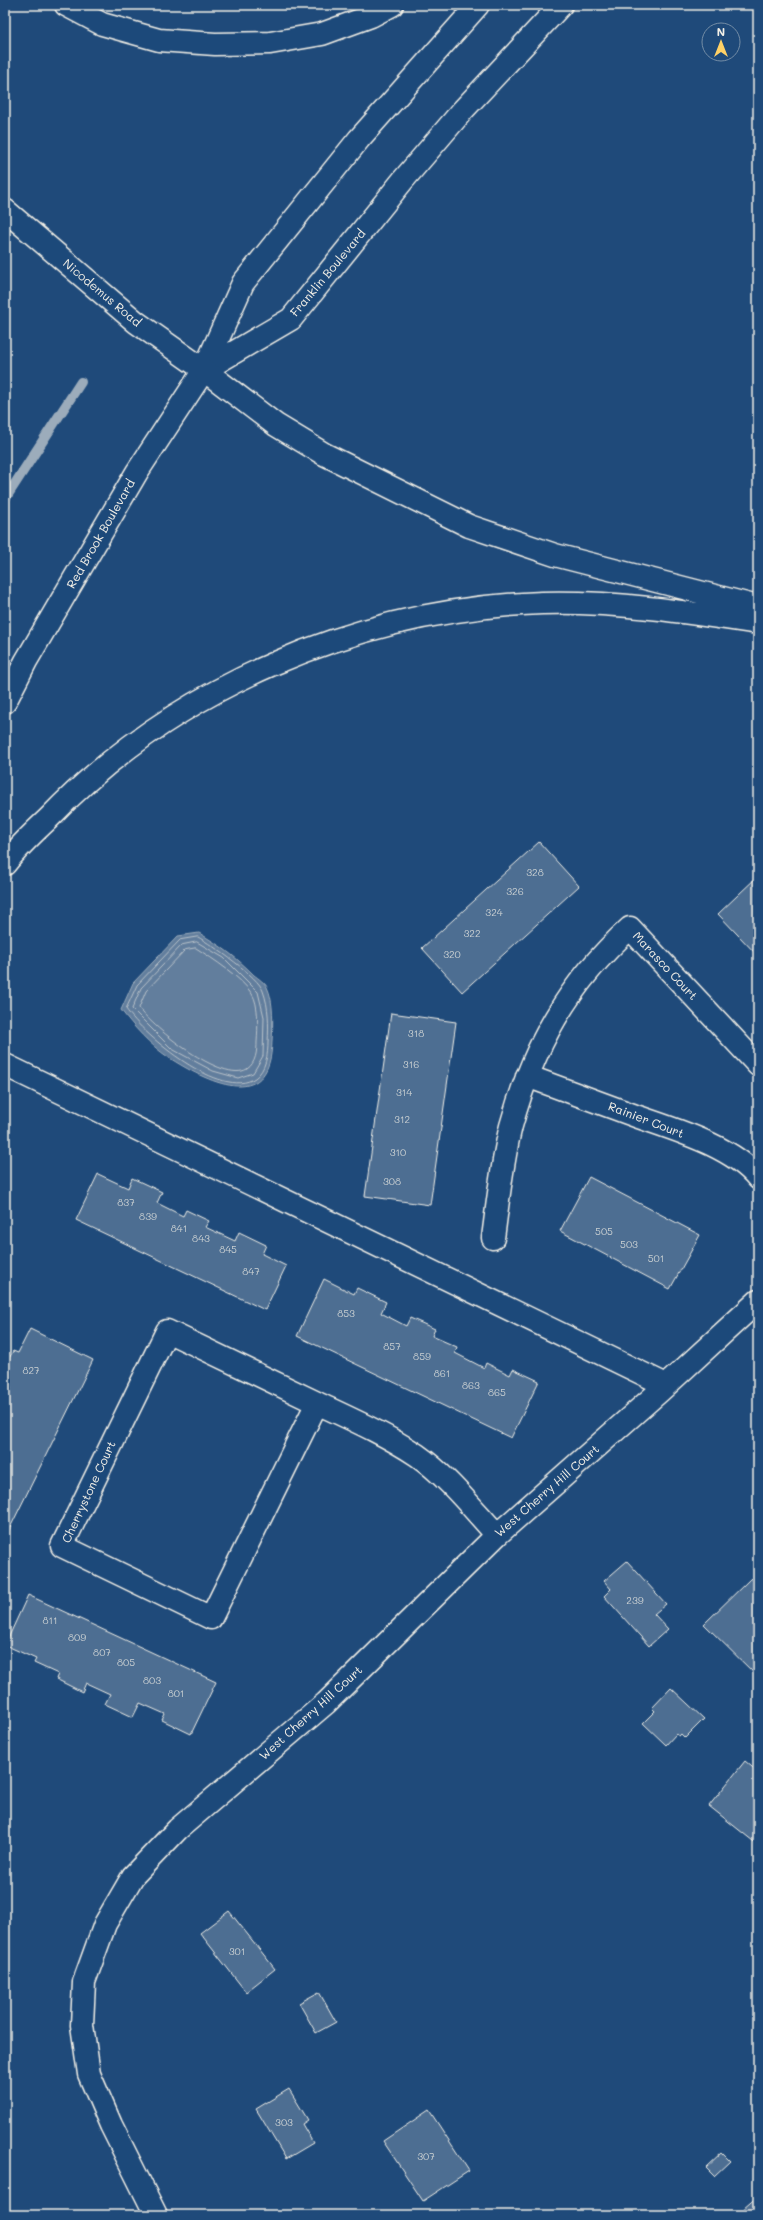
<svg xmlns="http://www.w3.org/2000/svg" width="763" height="2220" font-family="Mali,sans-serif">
<rect width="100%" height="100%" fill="#1f4a7a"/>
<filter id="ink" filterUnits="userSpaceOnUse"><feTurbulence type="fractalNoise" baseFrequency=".025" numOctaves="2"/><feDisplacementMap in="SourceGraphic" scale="8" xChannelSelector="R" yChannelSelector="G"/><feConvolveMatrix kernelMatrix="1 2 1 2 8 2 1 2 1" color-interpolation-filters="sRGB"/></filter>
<g filter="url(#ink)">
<path fill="#627e9d" stroke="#9cacbb" d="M 199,933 C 221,946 235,956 254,975 C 258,978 265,983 267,987 C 274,1001 273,1026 272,1041 C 271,1115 205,1081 168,1057 C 150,1045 133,1026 121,1010 L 133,983 L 178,936 Z"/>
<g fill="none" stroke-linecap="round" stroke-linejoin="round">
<path stroke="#bac3ca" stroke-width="1" d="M 198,937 C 212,945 259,977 263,991 C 269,1007 269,1025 268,1042 C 268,1054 266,1070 255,1078 C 222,1101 144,1036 126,1009 L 137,985 L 180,940 Z
M 197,942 L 224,958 L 258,992 L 264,1017 L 263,1056 L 253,1073 L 238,1078 L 213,1071 L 172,1049 L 132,1009 L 141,988 L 182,945 Z
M 196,948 C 213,959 241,977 252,994 C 259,1004 258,1029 257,1042 C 257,1051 256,1063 247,1069 C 223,1084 153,1028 139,1008 L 146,991 L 185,950 Z"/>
<path stroke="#9cacbb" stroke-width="10" d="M 5,499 L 81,382"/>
</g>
<path fill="#4d6e92" stroke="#f4f1e8" d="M 539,842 L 579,886 L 462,992 L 422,948 Z
M 758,876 L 758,956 L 718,914 Z
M 391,1013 L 456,1022 L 430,1205 L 365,1196 Z
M 98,1174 L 128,1188 L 132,1178 L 162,1192 L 157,1203 L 183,1216 L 186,1210 L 209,1221 L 205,1227 L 235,1241 L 239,1232 L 266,1245 L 262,1254 L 286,1266 L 265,1310 L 76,1220 Z
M 589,1177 L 700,1235 L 670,1289 L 560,1231 Z
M 324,1279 L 354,1294 L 357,1288 L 386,1302 L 381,1313 L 406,1326 L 410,1318 L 435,1329 L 432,1336 L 457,1347 L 455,1353 L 484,1368 L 486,1363 L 510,1375 L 513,1369 L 539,1381 L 511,1438 L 297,1336 Z
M 30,1329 L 93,1360 L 5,1538 L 5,1400 L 11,1388 L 5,1385 L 5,1366 L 13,1351 L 18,1353 Z
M 627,1561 L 666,1604 L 654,1614 L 668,1629 L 649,1646 L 604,1596 L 611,1589 L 604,1581 Z
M 751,1578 L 758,1585 L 758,1677 L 704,1624 Z
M 28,1595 L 216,1682 L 191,1734 L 162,1720 L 165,1714 L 140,1703 L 133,1717 L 105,1704 L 110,1694 L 86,1683 L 82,1692 L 56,1679 L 58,1674 L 34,1663 L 36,1659 L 5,1645 Z
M 671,1688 L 704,1719 L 685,1738 L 681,1734 L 679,1736 L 676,1734 L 666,1745 L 643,1723 L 655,1711 L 652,1708 Z
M 745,1761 L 758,1772 L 758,1845 L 709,1806 Z
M 229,1911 L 275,1969 L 246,1992 L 200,1933 Z
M 319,1992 L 336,2022 L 316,2033 L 299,2003 Z
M 289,2089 L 308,2120 L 302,2124 L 313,2143 L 286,2159 L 256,2109 Z
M 429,2110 L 469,2171 L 423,2201 L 383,2141 Z
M 722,2153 L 730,2161 L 714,2176 L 706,2168 Z
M 758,2196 L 758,2215 L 748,2215 L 743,2209 Z"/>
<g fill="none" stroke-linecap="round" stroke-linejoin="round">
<defs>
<path id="minor" d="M 5,1065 L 666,1385
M 527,1076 C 562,1089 598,1102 633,1115 C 672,1129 731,1145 758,1178
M 493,1238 C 498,1202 502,1161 511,1126 C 533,1046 568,984 630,928 L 758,1065
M 317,1403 L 167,1331 L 62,1546 L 211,1618 L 317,1403 C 351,1419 385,1434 417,1455 C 447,1476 472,1508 497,1535
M 156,2215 L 111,2125 L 89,2074 L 82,2025 L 84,1982 L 105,1924 L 133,1876 L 178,1829 L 326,1703 L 497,1535 L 660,1391 L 758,1301"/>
<path id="major" d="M 5,210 L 136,322 L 204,370
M 204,370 L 291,319 L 404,179 L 463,110 L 561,5
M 5,702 L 26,661 L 137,472 L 204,370 L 243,283 L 359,139 L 478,5"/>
<path id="highway" d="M 66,5 L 102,24 L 159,40 L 215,44 L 270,43 L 322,34 L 371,16 L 392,5
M 204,370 L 276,425 L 324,454 L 469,526 L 555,555 L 758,607
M 5,864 C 17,848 33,833 48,819 C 174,687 359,609 542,603 C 614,601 687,612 758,623"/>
</defs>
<use href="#minor" stroke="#f4f1e8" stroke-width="25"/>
<use href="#major" stroke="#f4f1e8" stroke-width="25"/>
<use href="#highway" stroke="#f4f1e8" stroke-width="25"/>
<use href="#minor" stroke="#1f4a7a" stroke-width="22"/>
<use href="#major" stroke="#1f4a7a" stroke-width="22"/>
<use href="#highway" stroke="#1f4a7a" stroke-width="22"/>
</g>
</g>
<g text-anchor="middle" stroke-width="3" stroke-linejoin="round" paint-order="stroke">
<g font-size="10" fill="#cad0d2">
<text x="535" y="876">328</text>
<text x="515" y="895">326</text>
<text x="494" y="916">324</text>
<text x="472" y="937">322</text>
<text x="452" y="958">320</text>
<text x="416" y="1037">318</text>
<text x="411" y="1068">316</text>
<text x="404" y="1096">314</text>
<text x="402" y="1123">312</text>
<text x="398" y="1156">310</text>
<text x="392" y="1185">308</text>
<text x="126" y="1206">837</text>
<text x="148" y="1220">839</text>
<text x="179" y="1232">841</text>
<text x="604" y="1235">505</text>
<text x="201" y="1242">843</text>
<text x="629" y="1248">503</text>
<text x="228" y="1253">845</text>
<text x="656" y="1262">501</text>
<text x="251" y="1275">847</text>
<text x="346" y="1317">853</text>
<text x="392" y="1350">857</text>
<text x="422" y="1360">859</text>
<text x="31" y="1374">827</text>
<text x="442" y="1377">861</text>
<text x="471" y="1389">863</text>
<text x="497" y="1396">865</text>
<text x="635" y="1604">239</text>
<text x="50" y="1624">811</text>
<text x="77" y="1641">809</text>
<text x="102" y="1656">807</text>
<text x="126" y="1666">805</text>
<text x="152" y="1684">803</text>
<text x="176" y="1697">801</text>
<text x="237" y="1955">301</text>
<text x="284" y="2126">303</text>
<text x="426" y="2160">307</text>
</g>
<g font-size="12" fill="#f4f1e8" stroke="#1f4a7a">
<text transform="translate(328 273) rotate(-50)" y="4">Franklin Boulevard</text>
<text transform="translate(102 293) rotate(40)" y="4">Nicodemus Road</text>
<text transform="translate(101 534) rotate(-60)" y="4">Red Brook Boulevard</text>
<text transform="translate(665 966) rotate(47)" y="4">Marasco Court</text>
<text transform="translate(646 1120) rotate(21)" y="4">Rainier Court</text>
<text transform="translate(547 1491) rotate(-41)" y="4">West Cherry Hill Court</text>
<text transform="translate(89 1492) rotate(-65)" y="4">Cherrystone Court</text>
<text transform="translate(311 1713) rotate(-42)" y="4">West Cherry Hill Court</text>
</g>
</g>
<rect width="763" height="2220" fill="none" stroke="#1f4a7a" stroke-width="20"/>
<rect x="10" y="10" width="743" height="2200" fill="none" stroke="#f4f1e8" stroke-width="1.5" filter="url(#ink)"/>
<g transform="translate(721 42)"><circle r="19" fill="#1f4a7a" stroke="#748da6"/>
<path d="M0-3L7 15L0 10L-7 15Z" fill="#ffd166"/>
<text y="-6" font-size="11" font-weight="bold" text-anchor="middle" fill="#f4f1e8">N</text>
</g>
</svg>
